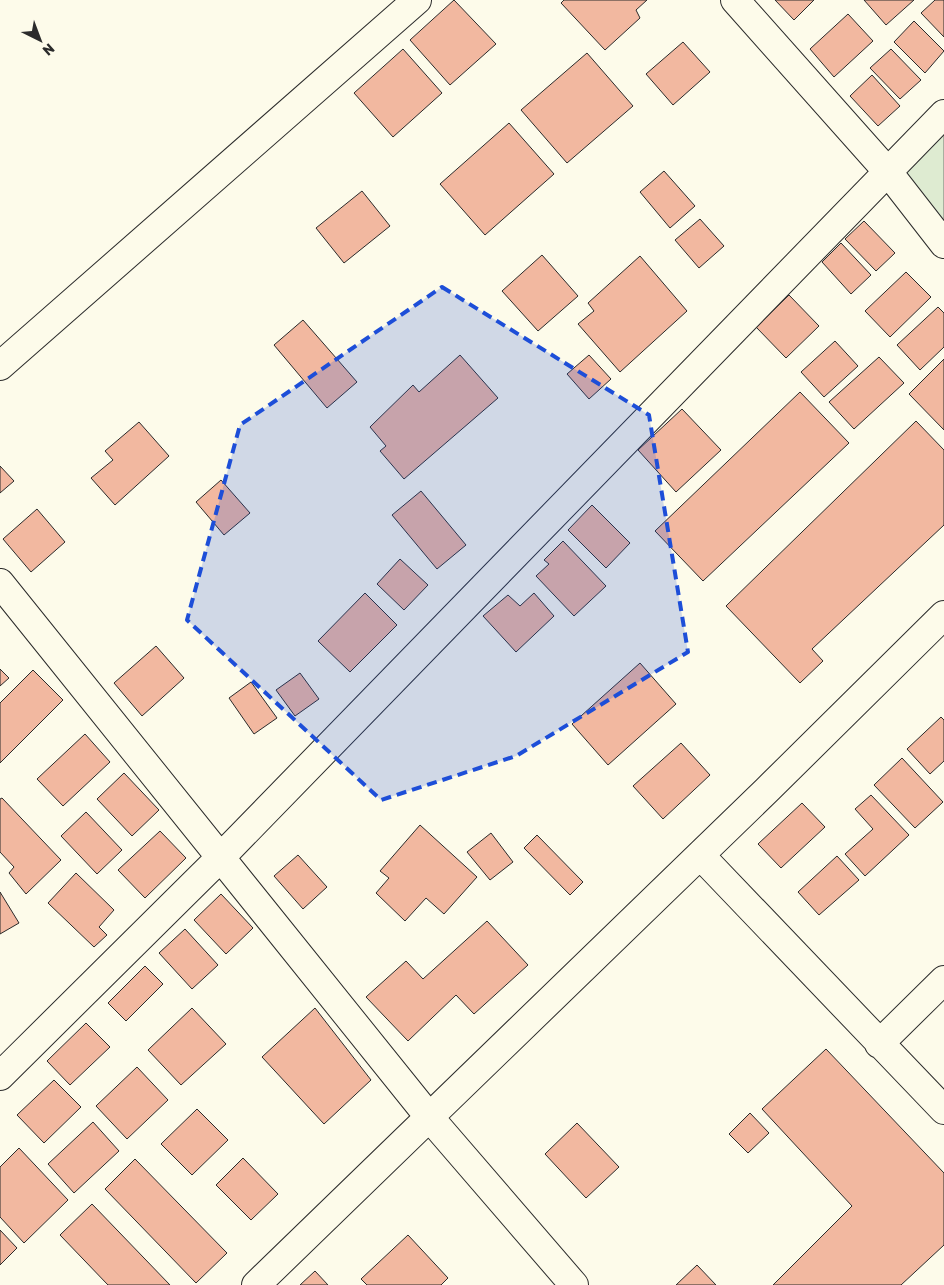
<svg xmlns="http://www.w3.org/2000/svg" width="944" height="1285" font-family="Rubik,sans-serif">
<rect width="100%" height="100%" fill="#fdfbea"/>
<path fill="#deebd1" stroke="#74746e" d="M 944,134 L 944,221 L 906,173 Z"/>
<path fill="#f2b8a0" stroke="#2b2b2b" d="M 454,0 L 496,44 L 450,85 L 410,40 Z
M 564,0 L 647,0 L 636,10 L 640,18 L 605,50 L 561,3 Z
M 775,0 L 814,0 L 794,20 Z
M 864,0 L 914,0 L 886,25 Z
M 935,0 L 944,0 L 944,37 L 921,13 Z
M 848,14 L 873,41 L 834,77 L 810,49 Z
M 914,21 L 944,51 L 925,73 L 894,42 Z
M 683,42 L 710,72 L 673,105 L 646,74 Z
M 403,49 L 442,93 L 393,137 L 354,93 Z
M 891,49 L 921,80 L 900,99 L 870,68 Z
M 587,53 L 633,106 L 567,163 L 521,110 Z
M 872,75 L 900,106 L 878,126 L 850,96 Z
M 509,123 L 554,174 L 485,235 L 440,184 Z
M 664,171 L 695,206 L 670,228 L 640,192 Z
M 362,191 L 390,226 L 344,263 L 316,228 Z
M 700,219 L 724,246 L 699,268 L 675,240 Z
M 864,221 L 895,253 L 876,271 L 845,239 Z
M 841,243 L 871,275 L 851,294 L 822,262 Z
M 542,255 L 578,296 L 538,331 L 502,291 Z
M 640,256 L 687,311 L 620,372 L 578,324 L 594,311 L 588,303 Z
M 906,272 L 931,297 L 890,337 L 865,311 Z
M 789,295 L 819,326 L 786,358 L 756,327 Z
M 938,307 L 944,313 L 944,347 L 920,370 L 897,345 Z
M 303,320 L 357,382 L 327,408 L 274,345 Z
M 835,341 L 858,366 L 824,397 L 801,372 Z
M 460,355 L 498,398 L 404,479 L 380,451 L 386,446 L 370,427 L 413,385 L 419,392 Z
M 589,355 L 611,379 L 589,399 L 567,374 Z
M 879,357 L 904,383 L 854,429 L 829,402 Z
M 944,359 L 944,430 L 909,394 Z
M 800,392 L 849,443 L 703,581 L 655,531 Z
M 682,409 L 721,450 L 676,492 L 638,450 Z
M 916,421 L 944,450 L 944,525 L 812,649 L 823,661 L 800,683 L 726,606 Z
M 139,422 L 169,456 L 115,505 L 91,478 L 113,460 L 105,451 Z
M 0,466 L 14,481 L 0,493 Z
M 221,480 L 250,513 L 224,535 L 196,502 Z
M 421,491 L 466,545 L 437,569 L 392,515 Z
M 592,505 L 630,543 L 606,568 L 568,530 Z
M 37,509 L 65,542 L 31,572 L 3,539 Z
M 563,541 L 606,586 L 574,616 L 536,576 L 549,564 L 544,560 Z
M 400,559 L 428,585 L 404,610 L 377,584 Z
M 365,593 L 397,625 L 350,672 L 318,641 Z
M 534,593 L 554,616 L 516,652 L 483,616 L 508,595 L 520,606 Z
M 156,646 L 184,678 L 142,716 L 114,683 Z
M 640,663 L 676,704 L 608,765 L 572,724 Z
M 0,669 L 9,678 L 0,686 Z
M 33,670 L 63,700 L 0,763 L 0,703 Z
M 300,673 L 319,699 L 295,716 L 276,690 Z
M 251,682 L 277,718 L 254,734 L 229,698 Z
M 941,717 L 944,720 L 944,761 L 930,774 L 907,749 Z
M 85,734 L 110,762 L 63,806 L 37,779 Z
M 681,743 L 710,775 L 663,819 L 633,786 Z
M 902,758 L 943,802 L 915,828 L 874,785 Z
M 124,773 L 159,810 L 132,836 L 97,799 Z
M 871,795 L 909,835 L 865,876 L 845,854 L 873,829 L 855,809 Z
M 2,798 L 61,860 L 26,894 L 9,873 L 14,867 L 0,852 L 0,799 Z
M 802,803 L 825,827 L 781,868 L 758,844 Z
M 86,812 L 122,850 L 97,874 L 61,836 Z
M 420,825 L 477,877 L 444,914 L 426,898 L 405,921 L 376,893 L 389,878 L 380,871 Z
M 160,831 L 186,858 L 145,898 L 118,870 Z
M 491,833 L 513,862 L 490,880 L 467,852 Z
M 537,835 L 583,882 L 570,895 L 524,848 Z
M 298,855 L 327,887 L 303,909 L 274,876 Z
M 837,856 L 859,880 L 819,915 L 798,892 Z
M 76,873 L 114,910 L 99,927 L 107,935 L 94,947 L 48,903 Z
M 0,892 L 19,923 L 0,934 Z
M 221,894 L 253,928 L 226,954 L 194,920 Z
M 487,921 L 528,965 L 474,1014 L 456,995 L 408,1041 L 366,997 L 406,961 L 423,979 Z
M 185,929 L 218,965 L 192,989 L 159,953 Z
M 145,966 L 163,984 L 126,1021 L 108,1003 Z
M 192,1008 L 226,1044 L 181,1085 L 148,1050 Z
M 315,1008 L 371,1080 L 324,1124 L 262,1057 Z
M 86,1023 L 110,1047 L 70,1085 L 47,1061 Z
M 826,1049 L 944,1173 L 944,1245 L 901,1285 L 773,1285 L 852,1206 L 762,1109 Z
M 137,1067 L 168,1100 L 127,1139 L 96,1106 Z
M 54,1080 L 81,1107 L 44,1143 L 17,1115 Z
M 197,1109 L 228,1140 L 192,1175 L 161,1144 Z
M 750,1113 L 769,1133 L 748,1153 L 729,1134 Z
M 93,1122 L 119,1151 L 74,1193 L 48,1164 Z
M 577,1123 L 619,1167 L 586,1198 L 545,1154 Z
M 19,1148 L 68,1200 L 24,1243 L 0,1217 L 0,1167 Z
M 243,1158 L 278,1194 L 251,1220 L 216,1185 Z
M 135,1159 L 227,1253 L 196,1283 L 105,1189 Z
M 92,1204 L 170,1285 L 108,1285 L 60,1235 Z
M 0,1230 L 17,1248 L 0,1265 Z
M 408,1235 L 448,1278 L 441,1285 L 367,1285 L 361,1279 Z
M 697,1265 L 716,1285 L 676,1285 Z
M 315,1271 L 328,1285 L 300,1285 Z"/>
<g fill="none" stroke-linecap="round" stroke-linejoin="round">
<defs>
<path id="street" d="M 735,0 L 888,172 L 944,244
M 0,366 L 417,0
M 0,583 L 430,1118 L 574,1285
M 700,855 L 944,1110
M 879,1044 L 944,980
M 0,1076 L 220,858 L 944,114
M 256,1285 L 767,790 L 944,615"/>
</defs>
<use href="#street" stroke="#2b2b2b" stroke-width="30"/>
<use href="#street" stroke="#fdfbea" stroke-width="28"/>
</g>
<path fill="#1d4ed8" fill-opacity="0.2" stroke="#1d4ed8" stroke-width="4" stroke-dasharray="10 6" stroke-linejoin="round" d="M 442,287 L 649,415 L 688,652 L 516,756 L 381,800 L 187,620 L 240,425 Z"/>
<g transform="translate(40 40) rotate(138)" stroke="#fdfbea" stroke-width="4" paint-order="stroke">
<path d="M0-4L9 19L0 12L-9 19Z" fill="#2b2b2b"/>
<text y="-8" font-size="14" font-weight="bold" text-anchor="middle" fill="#2b2b2b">N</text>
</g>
</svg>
